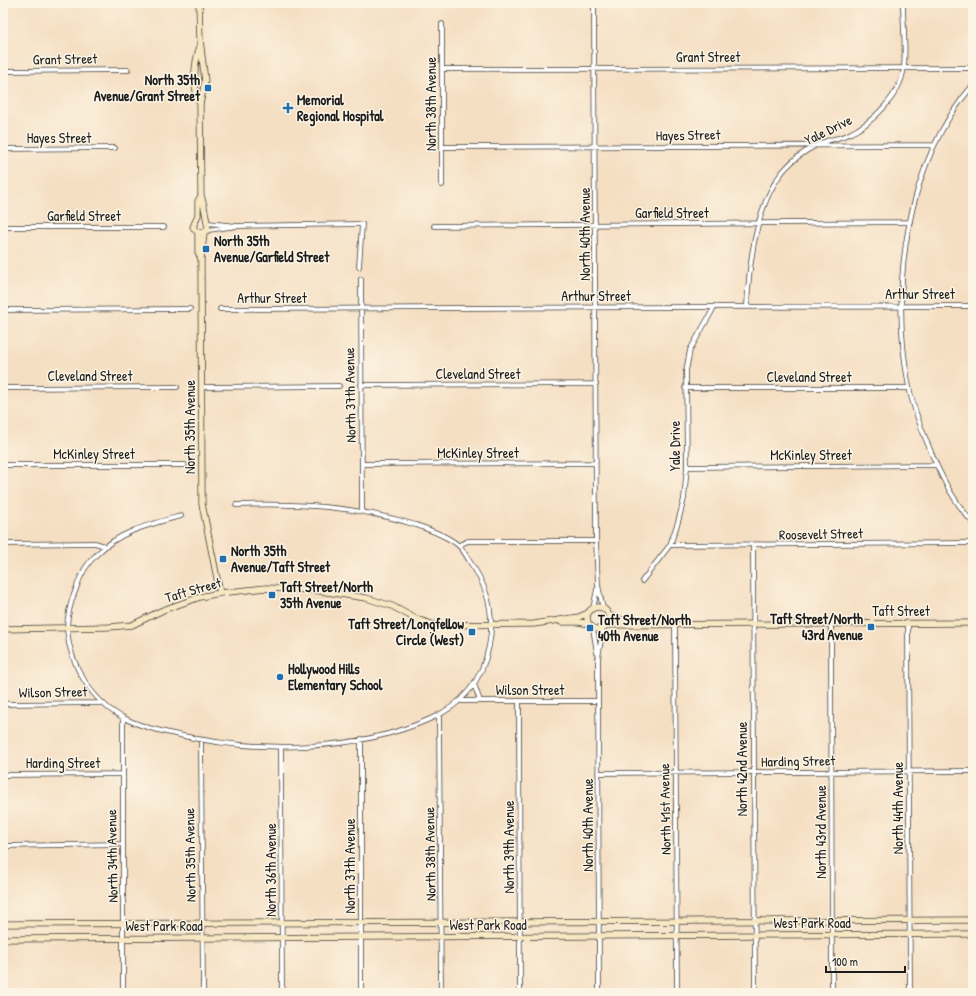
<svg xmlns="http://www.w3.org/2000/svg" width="976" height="996" font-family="'Patrick Hand',sans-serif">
<rect width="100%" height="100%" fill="#fcf5e5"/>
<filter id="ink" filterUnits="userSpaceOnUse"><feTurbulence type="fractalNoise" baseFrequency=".025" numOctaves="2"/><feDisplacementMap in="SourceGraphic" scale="8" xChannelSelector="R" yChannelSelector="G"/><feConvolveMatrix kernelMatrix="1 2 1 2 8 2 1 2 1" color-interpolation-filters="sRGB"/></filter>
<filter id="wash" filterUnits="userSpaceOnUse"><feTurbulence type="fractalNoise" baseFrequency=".012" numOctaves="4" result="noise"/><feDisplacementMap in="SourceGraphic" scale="16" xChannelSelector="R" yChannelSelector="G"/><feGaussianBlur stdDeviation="0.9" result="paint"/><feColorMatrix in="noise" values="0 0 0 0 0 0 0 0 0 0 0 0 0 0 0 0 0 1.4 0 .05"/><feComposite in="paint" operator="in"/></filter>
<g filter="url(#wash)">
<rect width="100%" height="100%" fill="#f5dfc3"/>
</g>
<g filter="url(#ink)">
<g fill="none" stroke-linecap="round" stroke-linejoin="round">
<defs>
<path id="street" d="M 594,3 L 596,541 L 598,585 L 603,609
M 442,24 L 442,185
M 442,69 L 973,68
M 3,71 L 128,70
M 973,85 C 905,164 890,288 909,387 C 913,407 921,428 929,447 C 940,475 953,501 973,523
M 442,147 L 934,145
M 3,149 L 115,148
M 208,223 L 237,226
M 434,226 L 910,222
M 3,227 L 164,227
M 208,230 L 237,226 L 362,224 L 359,267
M 361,279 L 362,511
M 747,306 C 749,264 756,203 784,170 C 792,161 805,151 815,146 C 825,140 837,139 847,135 C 872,124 901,95 904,67 C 906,46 903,24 903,3
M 220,309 L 973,306
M 3,310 L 190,309
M 361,385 L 596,384
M 202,387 L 339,386
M 3,388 L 177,387
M 685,388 L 909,388
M 362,464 L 595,463
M 3,465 L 185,465
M 687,467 L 936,465
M 181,516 C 151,524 120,531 97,554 C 87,563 80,576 76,589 C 71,601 67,616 67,630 C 70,665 92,702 124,718 C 141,727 161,731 179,735 C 256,753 356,752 430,719 C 463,705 482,681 489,646 C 495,615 488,587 470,562 C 467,557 463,549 458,545 C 447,536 430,530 416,525 C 357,506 297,503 236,505
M 3,544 L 95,543 L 105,546
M 459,545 L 468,541 L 596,541
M 670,545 L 973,543
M 753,546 L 755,993
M 642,581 L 670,545 L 678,522 L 684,499 L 687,467 L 686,371 L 690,350 L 715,306
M 593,609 L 597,589
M 831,623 L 832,993
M 908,623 L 910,993
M 675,624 L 677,993
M 593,628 L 597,653
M 474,684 L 480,701
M 461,701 L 598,701
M 519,702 L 520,993
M 3,704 L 103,703
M 439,715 L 441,993
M 123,718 L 123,993
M 361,739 L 361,993
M 201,740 L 203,993
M 281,747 L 282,993
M 598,773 L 973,771
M 3,775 L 122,774
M 3,846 L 122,844
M 599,993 L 598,658 L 603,628"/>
<path id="secondary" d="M 199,3 L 200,40 L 205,81 L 200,104 L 201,196 C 203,199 208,227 208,230 L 202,233 L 196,231 L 193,227 L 198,215 L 198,201 L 201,196
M 200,46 C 194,64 192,86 200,104
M 198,233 L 198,252 L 201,259
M 204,233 L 201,259 L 202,504 L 220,593
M587 618a11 11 0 1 1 22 0a11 11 0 1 1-22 0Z
M 608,615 L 631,623
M 561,622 L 579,622 L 589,624
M 606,625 L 973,623
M 3,629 L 109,627 L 132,625 L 163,610 L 200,597 L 220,593 L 266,588 L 314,590 L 366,598 L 392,606 L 416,619 L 435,625 L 534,624 L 579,617 L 588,613
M 3,924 L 973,920
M 3,939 L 973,934"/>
</defs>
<use href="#street" stroke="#3d3935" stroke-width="5.5"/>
<use href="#secondary" stroke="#3d3935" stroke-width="7"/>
<use href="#street" stroke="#fff" stroke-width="4"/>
<use href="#secondary" stroke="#f7e8c3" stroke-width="5.5"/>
</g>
</g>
<g fill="#1f6fb2" stroke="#fcf5e5" stroke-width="1.5">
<rect x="204" y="84" width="8" height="8" rx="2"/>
<path d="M286 102h4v4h4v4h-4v4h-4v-4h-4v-4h4z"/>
<rect x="202" y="245" width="8" height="8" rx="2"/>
<rect x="219" y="555" width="8" height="8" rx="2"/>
<rect x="268" y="591" width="8" height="8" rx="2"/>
<rect x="867" y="623" width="8" height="8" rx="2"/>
<rect x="586" y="624" width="8" height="8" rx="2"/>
<rect x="468" y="628" width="8" height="8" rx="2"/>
<circle cx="280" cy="677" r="4"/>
</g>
<g text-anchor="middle" stroke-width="3" stroke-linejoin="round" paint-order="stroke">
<g font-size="14" fill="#1c1c1c" stroke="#fcf5e5">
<text x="708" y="62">Grant Street</text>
<text transform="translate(65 59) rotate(-1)" y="5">Grant Street</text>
<text transform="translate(431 104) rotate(-90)" y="5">North 38th Avenue</text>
<text transform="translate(828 130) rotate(-26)" y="5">Yale Drive</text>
<text transform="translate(688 135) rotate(-1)" y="5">Hayes Street</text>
<text x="59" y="143">Hayes Street</text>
<text x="672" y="218">Garfield Street</text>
<text x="84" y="221">Garfield Street</text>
<text transform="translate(585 234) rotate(-90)" y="5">North 40th Avenue</text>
<text x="920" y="299">Arthur Street</text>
<text x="596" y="301">Arthur Street</text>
<text x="272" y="303">Arthur Street</text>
<text x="478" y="379">Cleveland Street</text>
<text x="90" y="381">Cleveland Street</text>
<text x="809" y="382">Cleveland Street</text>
<text transform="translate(350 395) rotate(-91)" y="5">North 37th Avenue</text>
<text transform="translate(190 427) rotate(-90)" y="5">North 35th Avenue</text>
<text transform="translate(675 446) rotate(-90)" y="5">Yale Drive</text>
<text x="478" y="458">McKinley Street</text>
<text x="94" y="459">McKinley Street</text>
<text x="811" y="460">McKinley Street</text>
<text transform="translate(821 534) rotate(-1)" y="5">Roosevelt Street</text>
<text transform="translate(193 590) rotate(-16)" y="5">Taft Street</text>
<text x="901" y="616">Taft Street</text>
<text x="530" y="695">Wilson Street</text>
<text transform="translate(53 692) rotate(-1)" y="5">Wilson Street</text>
<text transform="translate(798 761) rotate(-1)" y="5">Harding Street</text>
<text x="63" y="768">Harding Street</text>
<text transform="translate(742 769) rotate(-90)" y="5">North 42nd Avenue</text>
<text transform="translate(898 808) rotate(-90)" y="5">North 44th Avenue</text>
<text transform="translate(665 809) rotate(-91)" y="5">North 41st Avenue</text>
<text transform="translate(588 825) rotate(-90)" y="5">North 40th Avenue</text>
<text transform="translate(821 832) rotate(-90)" y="5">North 43rd Avenue</text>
<text transform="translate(509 847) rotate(-90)" y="5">North 39th Avenue</text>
<text transform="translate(430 854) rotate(-91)" y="5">North 38th Avenue</text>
<text transform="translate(190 855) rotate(-91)" y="5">North 35th Avenue</text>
<text transform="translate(112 856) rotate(-91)" y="5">North 34th Avenue</text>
<text transform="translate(350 866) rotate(-90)" y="5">North 37th Avenue</text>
<text transform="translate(271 870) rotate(-90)" y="5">North 36th Avenue</text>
<text x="812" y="928">West Park Road</text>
<text x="488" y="930">West Park Road</text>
<text x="164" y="931">West Park Road</text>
</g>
<g font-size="14" font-weight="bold" fill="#1c1c1c" stroke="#fcf5e5" text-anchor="start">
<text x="200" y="85" text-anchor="end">North 35th<tspan x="200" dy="16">Avenue/Grant Street</tspan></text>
<text x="297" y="105">Memorial<tspan x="297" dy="16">Regional Hospital</tspan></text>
<text x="214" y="246">North 35th<tspan x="214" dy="16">Avenue/Garfield Street</tspan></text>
<text x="231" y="556">North 35th<tspan x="231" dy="16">Avenue/Taft Street</tspan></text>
<text x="280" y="592">Taft Street/North<tspan x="280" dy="16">35th Avenue</tspan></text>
<text x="863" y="624" text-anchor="end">Taft Street/North<tspan x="863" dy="16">43rd Avenue</tspan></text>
<text x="598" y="625">Taft Street/North<tspan x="598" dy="16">40th Avenue</tspan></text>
<text x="464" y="629" text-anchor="end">Taft Street/Longfellow<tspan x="464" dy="16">Circle (West)</tspan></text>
<text x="288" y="674">Hollywood Hills<tspan x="288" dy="16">Elementary School</tspan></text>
</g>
</g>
<rect width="976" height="996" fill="none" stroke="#fcf5e5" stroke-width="16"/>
<path d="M826 966v6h79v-6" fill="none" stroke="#1c1c1c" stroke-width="2"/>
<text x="832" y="966" font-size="12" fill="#1c1c1c" stroke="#fcf5e5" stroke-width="3" paint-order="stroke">100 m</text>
</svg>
